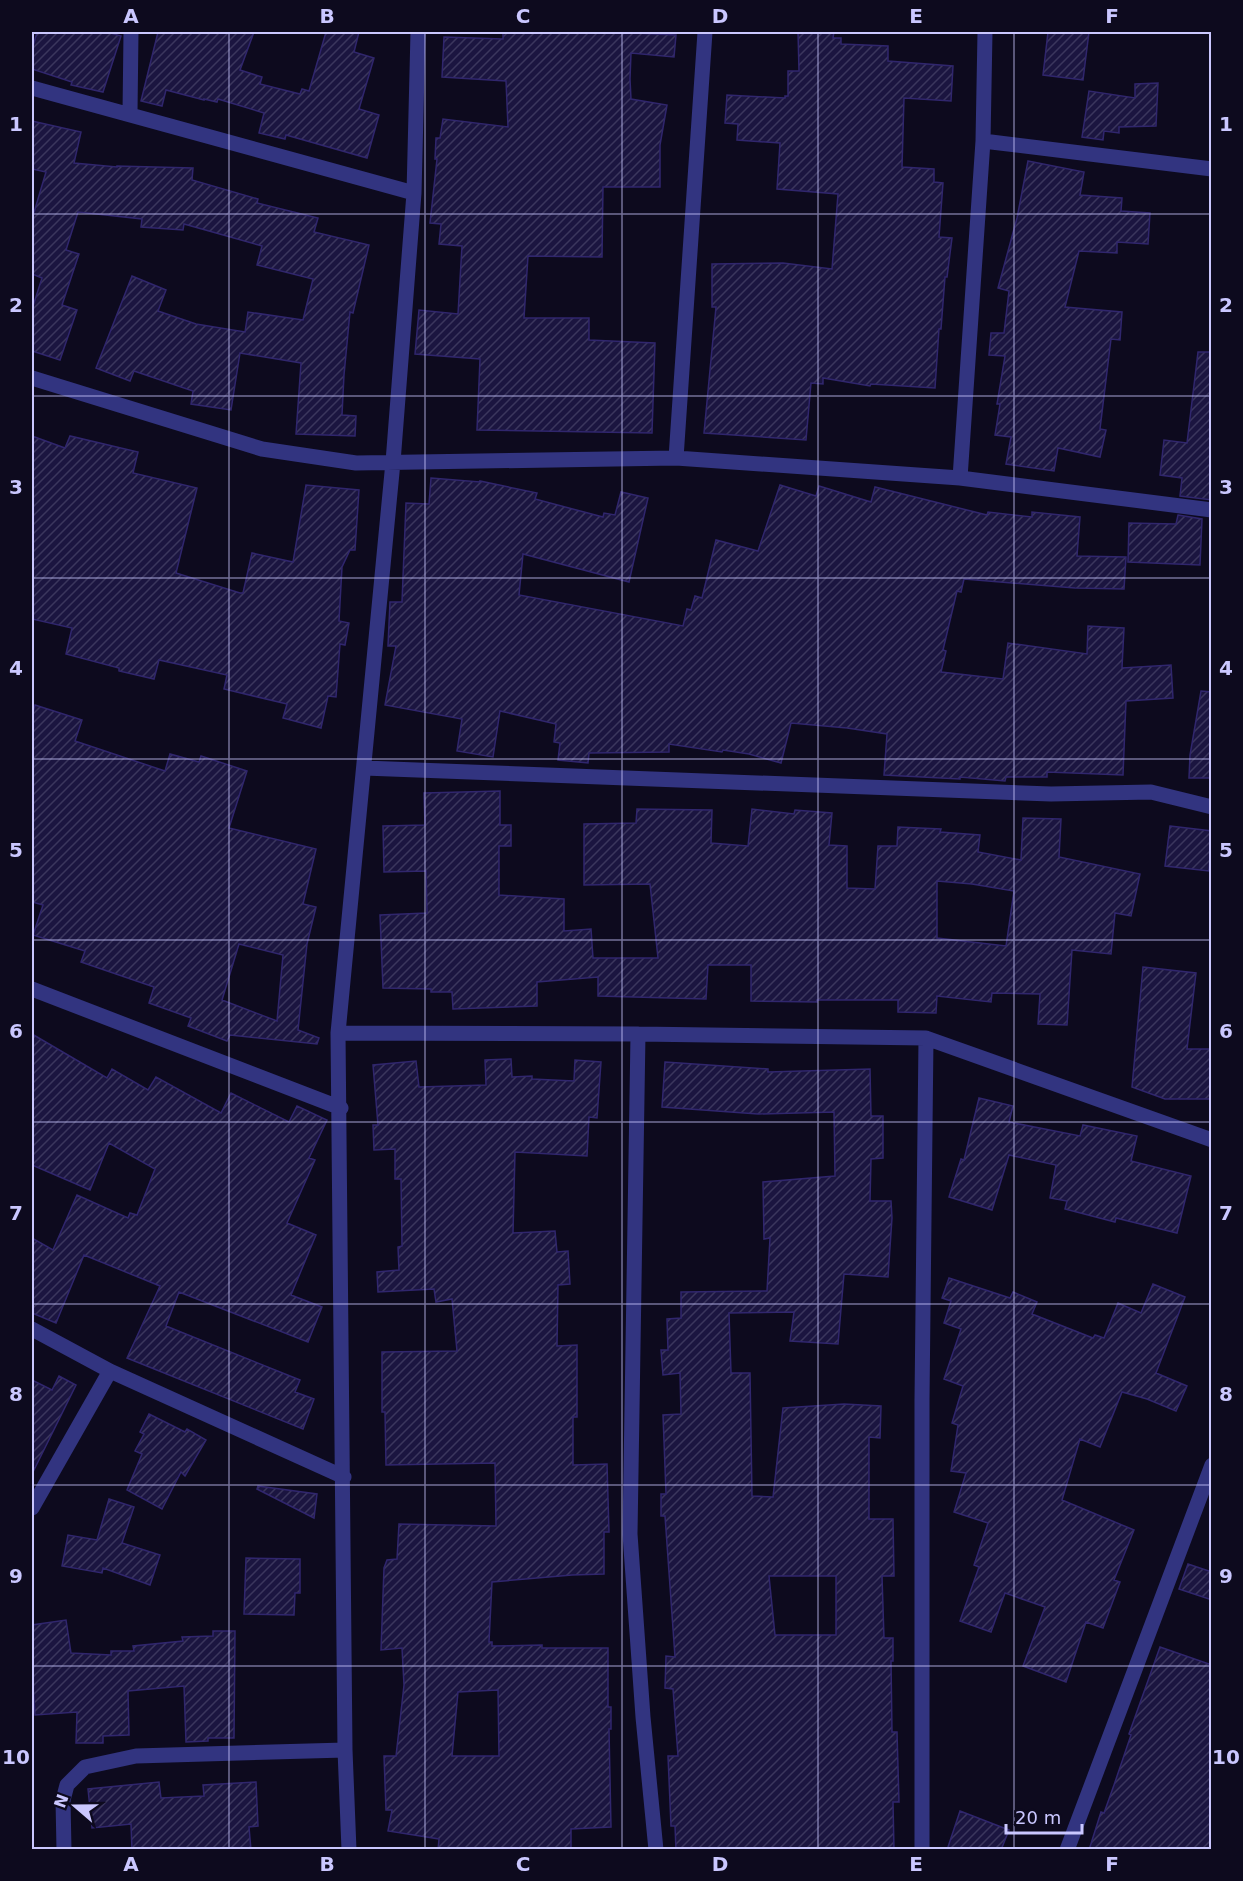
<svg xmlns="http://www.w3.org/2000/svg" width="1243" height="1881" font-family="'DejaVu Sans',sans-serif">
<defs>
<pattern id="building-hatch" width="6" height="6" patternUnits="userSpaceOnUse" patternTransform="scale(1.5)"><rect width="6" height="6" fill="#1b1540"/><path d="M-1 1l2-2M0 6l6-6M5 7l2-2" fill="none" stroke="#3b365d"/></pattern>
</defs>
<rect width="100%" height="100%" fill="#0d0a1e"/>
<path fill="url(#building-hatch)" stroke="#30266d" stroke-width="1.5" fill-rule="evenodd" d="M 37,32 L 107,32 L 121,36 L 103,92 L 71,85 L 72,82 L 32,69 L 32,50 Z
M 158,32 L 254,32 L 240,70 L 262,77 L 260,84 L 300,94 L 302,89 L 309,91 L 326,32 L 359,32 L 354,52 L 374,58 L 359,109 L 379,115 L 367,158 L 286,135 L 285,139 L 259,133 L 264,113 L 218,99 L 217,102 L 204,99 L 204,100 L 166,90 L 162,106 L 141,101 Z
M 503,32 L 614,32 L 676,35 L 674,57 L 631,53 L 630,79 L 631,99 L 667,105 L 660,145 L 660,187 L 603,187 L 602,257 L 528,256 L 524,318 L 589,318 L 589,340 L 655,343 L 652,433 L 477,430 L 480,359 L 415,354 L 419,310 L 458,314 L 462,246 L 439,244 L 441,224 L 430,223 L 437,159 L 435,159 L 436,138 L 440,138 L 443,119 L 508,127 L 506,81 L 442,77 L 444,37 L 503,39 Z
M 798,32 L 834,32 L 833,38 L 841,38 L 841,44 L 888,46 L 888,61 L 953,66 L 951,101 L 904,98 L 902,167 L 934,169 L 934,182 L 943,183 L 939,237 L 952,238 L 947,277 L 945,277 L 941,329 L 939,329 L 935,388 L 871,384 L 870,386 L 823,378 L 823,384 L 811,383 L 806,440 L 704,433 L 716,307 L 712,307 L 712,264 L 783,263 L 832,269 L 838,194 L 777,189 L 780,143 L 737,140 L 738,124 L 725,123 L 727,95 L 785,98 L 785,96 L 788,96 L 788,71 L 799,71 Z
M 1048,32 L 1089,32 L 1083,80 L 1043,75 Z
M 1158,83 L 1156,126 L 1119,127 L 1119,133 L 1104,131 L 1103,140 L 1082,137 L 1089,91 L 1135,98 L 1135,84 Z
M 32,121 L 81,132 L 74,163 L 117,167 L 117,166 L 193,168 L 192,180 L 258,199 L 257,203 L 318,218 L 314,232 L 369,245 L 353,313 L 350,312 L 344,375 L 342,415 L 356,416 L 355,436 L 296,434 L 301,363 L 240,353 L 231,410 L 191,404 L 193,391 L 134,371 L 130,381 L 96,368 L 132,276 L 166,290 L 158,311 L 196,324 L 245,332 L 248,312 L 303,320 L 313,279 L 257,265 L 262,246 L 184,224 L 183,230 L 141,227 L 142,219 L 78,212 L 66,250 L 79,254 L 62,305 L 77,310 L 60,360 L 32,351 L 32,309 L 42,278 L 32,274 L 32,219 L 46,172 L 32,169 Z
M 1028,161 L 1084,172 L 1080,195 L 1122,198 L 1121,211 L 1150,213 L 1148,244 L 1117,242 L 1117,253 L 1079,251 L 1065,307 L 1122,312 L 1120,340 L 1111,339 L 1100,429 L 1106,430 L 1100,457 L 1058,448 L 1054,471 L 1006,464 L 1011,437 L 995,435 L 1000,404 L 997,404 L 1005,356 L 989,355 L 991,333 L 1004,333 L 1009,291 L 998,288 L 1017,218 Z
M 1198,352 L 1212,352 L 1212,500 L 1180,496 L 1182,478 L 1160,475 L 1164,440 L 1187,443 Z
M 32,436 L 65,448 L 70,436 L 138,452 L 133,473 L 197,488 L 176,573 L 240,593 L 243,593 L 252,553 L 293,562 L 306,485 L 359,490 L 355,550 L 350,550 L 342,567 L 339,621 L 349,623 L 345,645 L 340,644 L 336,697 L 328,696 L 321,728 L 283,718 L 287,704 L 224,689 L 227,675 L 159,660 L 154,679 L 119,671 L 119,668 L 66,654 L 72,628 L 32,619 Z
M 431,478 L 480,482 L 480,481 L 537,493 L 535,499 L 603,517 L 604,513 L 615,515 L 621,492 L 648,498 L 629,582 L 523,554 L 519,595 L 683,626 L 687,609 L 691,610 L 695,596 L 702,598 L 716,540 L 758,551 L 780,485 L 816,496 L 819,486 L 871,502 L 875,487 L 987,515 L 988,512 L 1032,517 L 1032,512 L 1080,517 L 1077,556 L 1126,557 L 1124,589 L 1075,588 L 964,579 L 961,592 L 957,591 L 943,650 L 946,651 L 941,672 L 1003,679 L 1008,643 L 1087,654 L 1088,626 L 1124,628 L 1122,668 L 1171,665 L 1173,698 L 1126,701 L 1123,775 L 1047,772 L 1047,777 L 1006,777 L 1005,781 L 960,777 L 960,779 L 884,775 L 887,734 L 847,728 L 791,723 L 781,763 L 749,754 L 723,750 L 722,752 L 669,744 L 669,752 L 589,753 L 588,763 L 558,760 L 560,743 L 554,742 L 556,724 L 500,711 L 493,757 L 457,751 L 462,719 L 385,705 L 396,646 L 388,646 L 390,602 L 402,602 L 406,503 L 429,504 Z
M 1178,515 L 1202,519 L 1200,565 L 1128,562 L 1129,523 L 1176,524 Z
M 1201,691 L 1212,692 L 1212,778 L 1189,778 L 1190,755 Z
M 35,705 L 82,720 L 75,741 L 165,771 L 170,754 L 199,762 L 201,756 L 247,771 L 229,828 L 316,849 L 303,904 L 316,907 L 307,944 L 298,1030 L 319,1038 L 317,1044 L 230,1035 L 227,1041 L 188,1026 L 191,1018 L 149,1003 L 154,987 L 81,962 L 85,951 L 33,935 L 43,905 L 32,902 L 32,716 ZM 239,944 L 283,955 L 277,1021 L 222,1000 Z
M 500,791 L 500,825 L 511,825 L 511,846 L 499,846 L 499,895 L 564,899 L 564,931 L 591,929 L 593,958 L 658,958 L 650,884 L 584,885 L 584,824 L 636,823 L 637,809 L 712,810 L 711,843 L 748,846 L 752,809 L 794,814 L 795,810 L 832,813 L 829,845 L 847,846 L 847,888 L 875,889 L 878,846 L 897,846 L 898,827 L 941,829 L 940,832 L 980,835 L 978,852 L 1021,860 L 1023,818 L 1061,819 L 1059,857 L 1140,874 L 1131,916 L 1115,913 L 1111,954 L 1072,950 L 1067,1025 L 1038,1024 L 1040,994 L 992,993 L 991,1002 L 937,996 L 936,1013 L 898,1012 L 898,1000 L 817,1000 L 817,1002 L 751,1001 L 751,965 L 708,965 L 706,999 L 598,996 L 598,977 L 537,982 L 537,1006 L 453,1009 L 452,992 L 431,992 L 431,989 L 383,988 L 380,915 L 427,913 L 426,871 L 384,872 L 383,826 L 425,825 L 424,793 ZM 937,881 L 972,884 L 1014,891 L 1006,946 L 937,938 Z
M 1170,826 L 1212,831 L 1209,871 L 1165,866 Z
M 1143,967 L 1196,973 L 1187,1049 L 1211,1049 L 1211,1099 L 1165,1099 L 1132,1087 Z
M 32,1034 L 107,1078 L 112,1069 L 148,1090 L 156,1077 L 221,1113 L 231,1093 L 289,1122 L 297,1106 L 327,1120 L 309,1158 L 315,1160 L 287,1223 L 316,1235 L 291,1295 L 322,1307 L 308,1342 L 179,1292 L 166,1326 L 300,1380 L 295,1392 L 314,1399 L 303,1429 L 127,1358 L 160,1286 L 84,1255 L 56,1323 L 32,1313 L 32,1238 L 53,1250 L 77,1195 L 128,1218 L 130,1213 L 137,1215 L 155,1169 L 109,1143 L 90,1190 L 32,1165 Z
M 511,1059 L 512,1077 L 532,1076 L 532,1079 L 574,1081 L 575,1060 L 601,1062 L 597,1118 L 589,1117 L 587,1156 L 515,1152 L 513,1233 L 555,1231 L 557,1252 L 568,1251 L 570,1284 L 558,1285 L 557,1346 L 577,1345 L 577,1417 L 573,1417 L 573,1465 L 607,1464 L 609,1532 L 604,1532 L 604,1574 L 572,1575 L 492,1582 L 489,1642 L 492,1642 L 492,1646 L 542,1645 L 542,1648 L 608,1648 L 608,1707 L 611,1707 L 611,1729 L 609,1729 L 611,1827 L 571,1829 L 571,1850 L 438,1850 L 439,1839 L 388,1831 L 392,1810 L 386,1810 L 384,1756 L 396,1756 L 404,1685 L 402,1648 L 381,1650 L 384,1568 L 387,1560 L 397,1559 L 399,1524 L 496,1526 L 495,1463 L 386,1465 L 385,1412 L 382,1412 L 382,1352 L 457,1351 L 452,1299 L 436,1302 L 434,1289 L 378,1292 L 377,1272 L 399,1270 L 398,1247 L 402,1246 L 401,1179 L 395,1179 L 395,1149 L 374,1150 L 373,1125 L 378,1125 L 373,1065 L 416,1061 L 419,1087 L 486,1085 L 485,1060 ZM 498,1690 L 499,1756 L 452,1756 L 458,1692 Z
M 665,1062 L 768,1069 L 768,1072 L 870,1069 L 871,1116 L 883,1116 L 883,1158 L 871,1159 L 870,1201 L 891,1201 L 892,1218 L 888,1277 L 844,1274 L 838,1344 L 790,1341 L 794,1312 L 729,1313 L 731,1373 L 750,1373 L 752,1496 L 773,1497 L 783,1408 L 844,1404 L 881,1406 L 880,1438 L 869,1437 L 869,1519 L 893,1519 L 894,1576 L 882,1576 L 884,1638 L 893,1638 L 893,1661 L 891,1661 L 892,1732 L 897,1732 L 899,1802 L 893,1802 L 894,1850 L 676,1850 L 675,1826 L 671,1826 L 668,1756 L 678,1756 L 673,1689 L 665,1688 L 666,1656 L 675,1657 L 665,1516 L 661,1516 L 661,1494 L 666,1494 L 663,1415 L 681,1414 L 680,1373 L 663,1375 L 661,1350 L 668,1350 L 667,1319 L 681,1318 L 681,1292 L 767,1291 L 770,1238 L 764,1239 L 763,1182 L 835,1176 L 834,1112 L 758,1114 L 662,1107 ZM 769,1576 L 836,1576 L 836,1635 L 775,1635 Z
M 979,1098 L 1013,1106 L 1009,1122 L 1080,1136 L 1083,1125 L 1137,1136 L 1131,1161 L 1191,1176 L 1177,1233 L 1116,1218 L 1115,1222 L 1065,1209 L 1067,1201 L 1050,1198 L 1056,1165 L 1009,1155 L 992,1210 L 949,1197 L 961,1159 L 964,1160 Z
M 949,1278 L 1010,1298 L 1013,1292 L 1037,1302 L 1032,1314 L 1093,1338 L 1095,1335 L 1104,1338 L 1118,1303 L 1141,1313 L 1153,1284 L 1185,1297 L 1156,1373 L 1187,1386 L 1176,1411 L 1147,1399 L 1122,1392 L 1100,1447 L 1080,1439 L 1062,1500 L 1134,1530 L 1114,1580 L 1120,1582 L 1103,1628 L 1086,1622 L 1066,1682 L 1023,1666 L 1045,1607 L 1005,1593 L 991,1632 L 960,1621 L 979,1567 L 974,1565 L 988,1523 L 954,1512 L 966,1473 L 951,1471 L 958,1425 L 952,1423 L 963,1386 L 944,1379 L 961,1329 L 944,1323 L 951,1301 L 942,1298 Z
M 59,1376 L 76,1385 L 32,1474 L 32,1380 L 52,1390 Z
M 149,1414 L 185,1432 L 187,1429 L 206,1440 L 185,1476 L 181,1472 L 162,1509 L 127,1490 L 142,1454 L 135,1451 L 144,1434 L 140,1432 Z
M 258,1486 L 317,1494 L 314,1518 L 257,1489 Z
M 109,1499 L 134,1507 L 122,1543 L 160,1555 L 150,1585 L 103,1568 L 102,1573 L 62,1566 L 68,1535 L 97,1540 Z
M 246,1558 L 300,1559 L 300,1593 L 295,1593 L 294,1615 L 244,1614 Z
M 1188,1564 L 1212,1572 L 1212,1600 L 1179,1589 Z
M 66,1620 L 71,1653 L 111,1655 L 111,1651 L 134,1651 L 133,1646 L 183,1641 L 182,1637 L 213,1636 L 213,1631 L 235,1631 L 234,1738 L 208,1738 L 208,1741 L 186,1742 L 184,1686 L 128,1691 L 129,1735 L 103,1736 L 103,1743 L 76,1743 L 77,1712 L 35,1715 L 32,1671 L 32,1625 Z
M 1160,1647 L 1212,1665 L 1212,1850 L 1089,1850 L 1101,1812 L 1104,1813 L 1114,1785 L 1131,1735 L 1129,1734 Z
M 159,1782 L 161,1798 L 204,1796 L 203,1785 L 256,1782 L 258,1826 L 249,1827 L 251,1850 L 132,1850 L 131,1824 L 92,1828 L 88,1789 Z
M 960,1811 L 1009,1830 L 1001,1850 L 947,1850 Z"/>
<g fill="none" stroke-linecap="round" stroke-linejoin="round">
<path stroke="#323480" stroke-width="15" d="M 32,88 L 414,193
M 130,113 L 131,32
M 983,141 L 1212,169
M 32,378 L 262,449 L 356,463 L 676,458 L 960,478 L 1212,510
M 676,458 L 705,32
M 960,478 L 983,141 L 985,32
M 364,768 L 1051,794 L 1151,792 L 1212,807
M 32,989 L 341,1108
M 338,1033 L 638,1034 L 926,1038
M 638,1034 L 630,1534 L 643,1717 L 656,1850
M 32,1329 L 110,1371 L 344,1477
M 32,1508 L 110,1371
M 64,1850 L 63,1800 L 67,1785 L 85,1767 L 136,1756 L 345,1750
M 349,1850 L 345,1750 L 338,1033 L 393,462 L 414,193 L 418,32
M 922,1850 L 922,1400 L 926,1038 L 1212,1140
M 1067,1850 L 1212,1465"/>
</g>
<path fill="none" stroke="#cac7ff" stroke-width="1.5" stroke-opacity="0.55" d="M 229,32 L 229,1850M 425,32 L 425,1850M 622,32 L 622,1850M 818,32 L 818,1850M 1014,32 L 1014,1850M 32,214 L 1212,214M 32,396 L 1212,396M 32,578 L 1212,578M 32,759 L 1212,759M 32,940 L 1212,940M 32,1122 L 1212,1122M 32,1304 L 1212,1304M 32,1485 L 1212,1485M 32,1666 L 1212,1666"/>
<rect width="1243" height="1881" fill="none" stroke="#0d0a1e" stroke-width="66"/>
<g transform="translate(75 1806) rotate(290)" stroke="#0d0a1e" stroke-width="4.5" paint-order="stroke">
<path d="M0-4.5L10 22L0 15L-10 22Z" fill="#cac7ff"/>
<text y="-9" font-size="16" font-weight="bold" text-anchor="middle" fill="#cac7ff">N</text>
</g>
<path d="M1006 1824v9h76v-9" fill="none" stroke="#cac7ff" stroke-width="3"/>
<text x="1015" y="1824" font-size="18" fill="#cac7ff" stroke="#0d0a1e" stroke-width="4.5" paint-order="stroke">20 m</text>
<rect x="33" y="33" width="1177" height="1815" fill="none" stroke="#cac7ff" stroke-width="2"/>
<g font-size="20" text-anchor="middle" font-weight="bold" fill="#cac7ff">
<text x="131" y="23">A</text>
<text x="327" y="23">B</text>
<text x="523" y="23">C</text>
<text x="720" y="23">D</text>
<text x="916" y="23">E</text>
<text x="1112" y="23">F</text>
<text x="16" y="131">1</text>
<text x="1226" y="131">1</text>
<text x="16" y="312">2</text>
<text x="1226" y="312">2</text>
<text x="16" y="494">3</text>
<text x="1226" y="494">3</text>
<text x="16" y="675">4</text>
<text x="1226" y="675">4</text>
<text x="16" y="857">5</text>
<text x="1226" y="857">5</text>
<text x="16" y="1038">6</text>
<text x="1226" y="1038">6</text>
<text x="16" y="1220">7</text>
<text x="1226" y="1220">7</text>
<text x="16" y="1401">8</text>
<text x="1226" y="1401">8</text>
<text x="16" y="1583">9</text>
<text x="1226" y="1583">9</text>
<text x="16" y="1764">10</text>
<text x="1226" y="1764">10</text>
<text x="131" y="1871">A</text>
<text x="327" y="1871">B</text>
<text x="523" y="1871">C</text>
<text x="720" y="1871">D</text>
<text x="916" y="1871">E</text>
<text x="1112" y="1871">F</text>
</g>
</svg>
